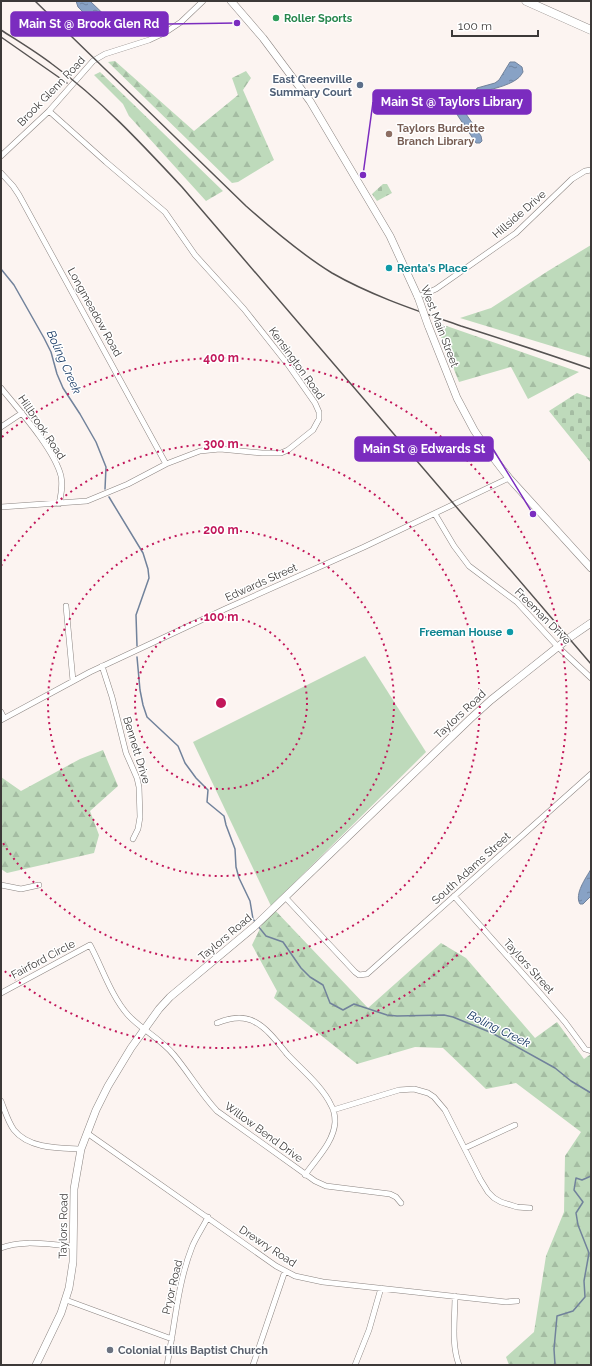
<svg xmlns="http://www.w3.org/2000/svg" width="592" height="1366" font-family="Raleway,sans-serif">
<defs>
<pattern id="forest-firs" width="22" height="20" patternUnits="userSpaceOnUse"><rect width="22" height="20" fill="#bedabb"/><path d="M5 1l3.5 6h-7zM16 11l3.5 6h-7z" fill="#a4bca2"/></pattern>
<pattern id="cemetery-stones" width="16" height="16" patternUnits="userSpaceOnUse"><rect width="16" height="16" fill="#bedabb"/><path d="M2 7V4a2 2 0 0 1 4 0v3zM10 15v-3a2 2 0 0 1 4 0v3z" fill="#a4bca2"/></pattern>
<pattern id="water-ripples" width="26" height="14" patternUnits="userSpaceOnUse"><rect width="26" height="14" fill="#88a2c5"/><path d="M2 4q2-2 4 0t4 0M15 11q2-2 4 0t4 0" fill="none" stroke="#7085a1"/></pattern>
</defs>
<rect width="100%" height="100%" fill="#fcf4f1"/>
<path fill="url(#forest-firs)" d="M 115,61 L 194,131 L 238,95 L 232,78 L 246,71 L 251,78 L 243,90 L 274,160 L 238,182 L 232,183 L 108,62 Z
M 100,72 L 223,191 L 206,201 L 129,116 L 123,104 L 94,75 Z
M 591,245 L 591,358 L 460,318 L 491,308 L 548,271 Z
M 435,322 L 579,372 L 528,399 L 511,367 L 459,382 Z
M 103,750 L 118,786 L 90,811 L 99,835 L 94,853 L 7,873 L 1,869 L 1,777 L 21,791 L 80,759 Z
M 271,906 L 368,1008 L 441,943 L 466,958 L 535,1038 L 557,1022 L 584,1059 L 591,1054 L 591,1365 L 509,1365 L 506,1357 L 534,1332 L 546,1256 L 564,1212 L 565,1156 L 581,1132 L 516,1083 L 486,1089 L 443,1048 L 415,1047 L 357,1064 L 274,998 L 277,991 L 252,945 Z"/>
<path fill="url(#cemetery-stones)" d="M 383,184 L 387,184 L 392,193 L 377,201 L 372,194 Z
M 577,393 L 591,398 L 591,463 L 549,411 Z"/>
<path fill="#bedabb" d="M 365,656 L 426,752 L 271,906 L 193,742 Z"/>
<path fill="url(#water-ripples)" stroke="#71829b" d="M 76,1 L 90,1 L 118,28 L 120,34 L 110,35 L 104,33 L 78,7 Z
M 510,62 L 515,62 L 522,67 L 523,72 C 521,75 520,77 517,79 C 510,85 484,93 476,90 L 477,88 L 495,83 L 499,80 Z
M 457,109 L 460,109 L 464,111 L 481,136 L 482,141 L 480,143 L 476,143 L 458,116 L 456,112 Z
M 591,869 L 591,896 L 583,904 L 580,904 C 574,894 586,878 591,869 Z"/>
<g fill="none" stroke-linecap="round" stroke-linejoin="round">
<path stroke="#71829b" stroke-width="1.5" d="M 1,269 L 14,285 L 44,338 L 51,352 L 57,374 L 63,388 L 80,414 L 96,442 L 106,467 L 105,489
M 109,497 L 143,553 L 148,569 L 149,578 L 136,615 L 137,646
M 137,657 L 140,690 L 143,705 L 147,717 L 178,746 L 185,763 L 196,778 L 208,790 L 207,802 L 224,816 L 226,825 L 235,849 L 236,867 L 239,878 L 250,901 L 253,919 L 256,923
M 258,926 L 266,936 L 283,942 L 301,968 L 310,977 L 323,985 L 330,1003 L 343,1010 L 354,1004 L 387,1015 L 397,1016 L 444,1015 L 453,1017 L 492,1033 L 555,1068 L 571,1081 L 591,1093
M 555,1365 L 554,1349 L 557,1316 L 573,1311 L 585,1297 L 584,1281 L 589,1253 L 578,1225 L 576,1213 L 583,1202 L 574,1190 L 576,1178 L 582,1180 L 591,1176"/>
<defs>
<path id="minor" d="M 1,156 L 49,111 L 93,61 L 105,54 L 149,40 L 166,32 L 181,22 L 203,1
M 1,173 L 13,186 L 19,195 L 166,464
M 418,297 L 436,289 L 516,233 L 572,179 L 585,171 L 591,170
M 1,388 C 19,410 54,449 61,476 C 63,486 61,495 59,504
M 1,427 L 22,413
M 1,507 L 87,501 L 128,484 L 166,464 L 200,451 L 220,449 L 262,453 L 281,453 L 288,450 L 313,430 L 319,419 L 319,412 L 315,403 L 289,366 L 244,309 L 195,255 L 165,212 L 106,162 L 49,111
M 435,514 L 454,546 L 469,566 L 517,602 L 558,647 L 591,678
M 66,606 L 73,681
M 102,666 L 112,697 L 126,753 L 137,778 L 139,787 L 140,817 L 138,829 L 133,839
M 1,712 L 4,718
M 1,720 L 90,672 L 225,609 L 364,547 L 509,478
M 1,885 L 21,889 L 39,885
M 454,896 L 540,993 L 565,1022 L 585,1049 L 591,1051
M 285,897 L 355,972 L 359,975 L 367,974 L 591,774
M 1,993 L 90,945 C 102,967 111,996 128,1015 C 142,1030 161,1039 174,1055 C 189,1073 201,1094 217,1111 L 315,1181 L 326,1186 L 390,1194 L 396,1197 L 401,1203
M 217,1023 C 229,1018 243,1015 255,1022 C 268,1029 278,1043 287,1054 C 301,1069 322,1086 331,1105 C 334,1110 335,1116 335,1122 C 334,1142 316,1159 305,1175
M 1,1101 C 5,1111 8,1122 14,1130 C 29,1149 60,1148 81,1149
M 333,1110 L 399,1090 L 414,1089 L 428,1093 L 434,1097 L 445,1110 L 480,1179 L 488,1192 L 494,1198 L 501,1202 L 517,1207 L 530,1208
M 87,1133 L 276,1266 L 295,1276 L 323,1282 L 506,1302 L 517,1301
M 465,1148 L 515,1125
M 1,1248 C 23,1239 50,1245 73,1246
M 455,1296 C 455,1319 451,1343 459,1365
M 66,1300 L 172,1339
M 167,1365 C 175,1326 177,1285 192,1247 C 196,1237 203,1227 208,1217
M 253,1365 L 285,1271
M 355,1365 L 369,1330 L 381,1288"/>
<path id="tertiary" d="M 231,1 L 263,38 L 310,101 L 390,236 L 418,297
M 428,325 L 457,398 L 474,430 L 486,448 L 509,478 L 591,568
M 36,1365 L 61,1313 L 69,1288 L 73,1262 L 74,1189 L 81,1149 L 96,1110 L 108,1086 L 131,1048 L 159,1009 L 170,997 L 255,926 L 470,719 L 491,700 L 569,638 L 591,623"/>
<path id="primary" d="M 526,1 L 591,30"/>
</defs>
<use href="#minor" stroke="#8b8481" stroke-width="6"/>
<use href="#tertiary" stroke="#8b8481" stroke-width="8"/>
<use href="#primary" stroke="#8b8481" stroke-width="9"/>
<use href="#minor" stroke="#fff" stroke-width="5"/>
<use href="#tertiary" stroke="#fff" stroke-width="7"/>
<use href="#primary" stroke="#fff" stroke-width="8"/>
<path stroke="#565352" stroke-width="1.5" d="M 35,1 L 246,206 C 273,230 301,254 332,273 C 372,296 418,311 461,326 C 505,340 548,354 591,369
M 1,30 C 18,41 35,51 52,64 C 100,99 141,143 182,187 L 591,664
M 1,37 L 67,83"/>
<defs>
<path id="tertiary-bridge" d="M 418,297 L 428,325"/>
</defs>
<use href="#tertiary-bridge" stroke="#8b8481" stroke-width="8" stroke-linecap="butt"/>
<use href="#tertiary-bridge" stroke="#fff" stroke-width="7"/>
</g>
<g fill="none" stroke="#c2185b" stroke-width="2" stroke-dasharray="2 4">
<circle cx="221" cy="703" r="86"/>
<circle cx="221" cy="703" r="173"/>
<path d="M1 566A259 259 0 1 1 1 840"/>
<path d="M2 437A345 345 0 1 1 2 969"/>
</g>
<circle fill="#2e9e5b" stroke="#fff" stroke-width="1.5" cx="276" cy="18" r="4"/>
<circle fill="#5c6f8a" stroke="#fff" stroke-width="1.5" cx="360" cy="85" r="4"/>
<circle fill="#8d6e63" stroke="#fff" stroke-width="1.5" cx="389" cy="134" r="4"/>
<g fill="#0f9aa8" stroke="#fff" stroke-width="1.5">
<circle cx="389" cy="268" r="4"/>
<circle cx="510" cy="632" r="4"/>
</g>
<circle fill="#6b7280" stroke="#fff" stroke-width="1.5" cx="110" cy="1350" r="4"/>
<g text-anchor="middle" stroke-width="3" stroke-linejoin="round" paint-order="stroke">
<g font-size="11" font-weight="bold" fill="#27864d" stroke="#fff" text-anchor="start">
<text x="284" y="22">Roller Sports</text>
</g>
<g font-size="11" font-weight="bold" fill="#4e5e75" stroke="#fff" text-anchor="end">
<text x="352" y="83">East Greenville<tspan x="352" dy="13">Summary Court</tspan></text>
</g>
<g font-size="11" fill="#3c3938" stroke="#fff">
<text transform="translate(51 91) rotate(-46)" y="4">Brook Glenn Road</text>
<text transform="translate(519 214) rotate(-41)" y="4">Hillside Drive</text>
<text transform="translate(95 312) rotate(61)" y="4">Longmeadow Road</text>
<text transform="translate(440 326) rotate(69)" y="4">West Main Street</text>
<text transform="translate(297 363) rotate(54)" y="4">Kensington Road</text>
<text transform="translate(42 427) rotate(56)" y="4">Hillbrook Road</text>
<text transform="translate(261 582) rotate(-24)" y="4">Edwards Street</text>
<text transform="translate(543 616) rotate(45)" y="4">Freeman Drive</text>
<text transform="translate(460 714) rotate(-43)" y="4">Taylors Road</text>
<text transform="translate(137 750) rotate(73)" y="4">Bennett Drive</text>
<text transform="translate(471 868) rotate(-42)" y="4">South Adams Street</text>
<text transform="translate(225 937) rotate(-40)" y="4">Taylors Road</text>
<text transform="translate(43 959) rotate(-28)" y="4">Fairford Circle</text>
<text transform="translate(529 966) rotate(48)" y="4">Taylors Street</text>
<text transform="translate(264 1132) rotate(36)" y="4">Willow Bend Drive</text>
<text transform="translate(63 1226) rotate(-89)" y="4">Taylors Road</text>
<text transform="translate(268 1246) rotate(33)" y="4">Drewry Road</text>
<text transform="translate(172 1287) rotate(-77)" y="4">Pryor Road</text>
</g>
<g font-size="11" font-weight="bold" fill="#785e54" stroke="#fff" text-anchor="start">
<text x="397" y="132">Taylors Burdette<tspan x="397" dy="13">Branch Library</tspan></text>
</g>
<g font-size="11" font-weight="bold" fill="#0d838f" stroke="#fff" text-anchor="start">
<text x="397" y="272">Renta's Place</text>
<text x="502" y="636" text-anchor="end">Freeman House</text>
</g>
<g font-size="11" font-weight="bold" fill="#5b616d" stroke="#fff" text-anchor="start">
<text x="118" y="1354">Colonial Hills Baptist Church</text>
</g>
<g font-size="12" font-style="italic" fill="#0e315e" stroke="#fff">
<text transform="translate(64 362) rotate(66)" y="4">Boling Creek</text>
<text transform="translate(499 1029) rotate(26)" y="4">Boling Creek</text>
</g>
</g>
<circle cx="221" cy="703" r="6" fill="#c2185b" stroke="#fff" stroke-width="2"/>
<g font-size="12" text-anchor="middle" font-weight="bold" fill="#c2185b" stroke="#fff" stroke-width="3" stroke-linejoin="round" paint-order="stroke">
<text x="221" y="362">400 m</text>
<text x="221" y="448">300 m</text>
<text x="221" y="534">200 m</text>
<text x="221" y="621">100 m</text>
</g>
<path fill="none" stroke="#7b2cbf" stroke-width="1.5" d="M237 23L168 24M363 175L373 102M533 514L493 449"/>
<g fill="#7b2cbf" stroke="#fff" stroke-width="1.5">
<circle cx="237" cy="23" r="4"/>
<circle cx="363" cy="175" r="4"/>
<circle cx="533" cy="514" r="4"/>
</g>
<g fill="#7b2cbf" stroke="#7b2cbf" stroke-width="1.5">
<rect x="11" y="12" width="157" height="24" rx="4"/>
<rect x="373" y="90" width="158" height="24" rx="4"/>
<rect x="355" y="437" width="138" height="24" rx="4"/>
</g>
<g font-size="12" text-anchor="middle" font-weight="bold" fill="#fff">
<text x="89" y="28">Main St @ Brook Glen Rd</text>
<text x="452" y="106">Main St @ Taylors Library</text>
<text x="424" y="453">Main St @ Edwards St</text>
</g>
<rect width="592" height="1366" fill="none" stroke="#3c3938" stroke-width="4"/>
<path d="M452 30v6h86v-6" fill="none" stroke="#3c3938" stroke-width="2"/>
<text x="458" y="30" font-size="12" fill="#3c3938" stroke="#ffffff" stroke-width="3" paint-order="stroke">100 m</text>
</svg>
